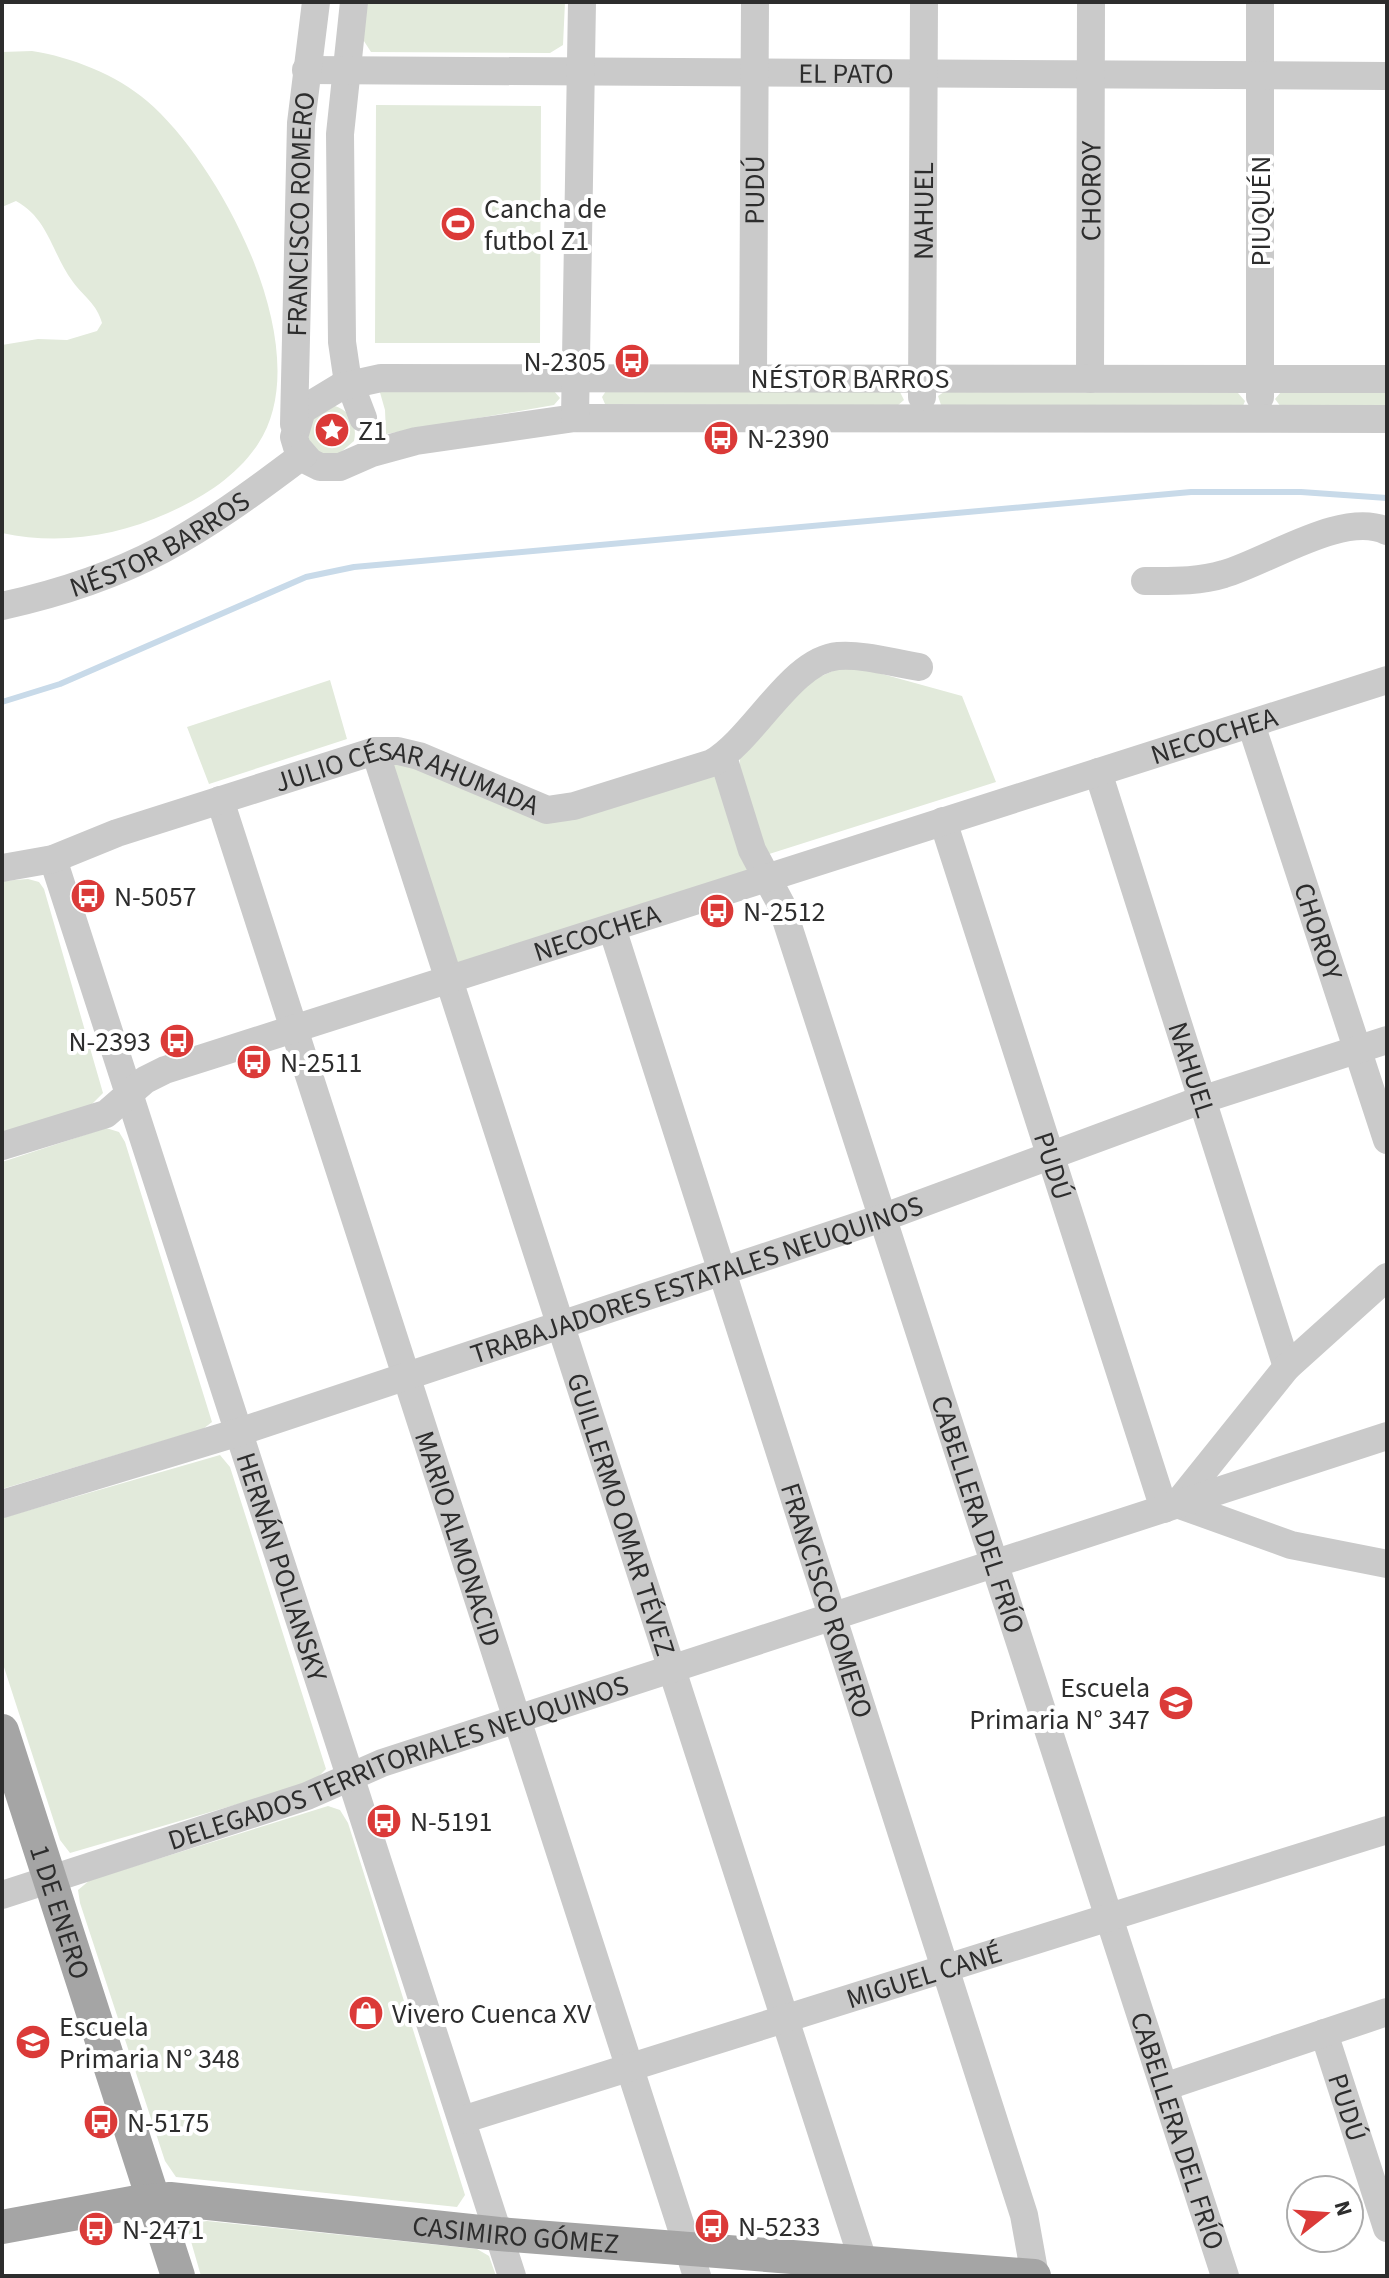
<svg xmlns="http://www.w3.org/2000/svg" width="1389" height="2278" font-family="'Source Sans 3',sans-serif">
<rect width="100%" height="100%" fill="#fff"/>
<path fill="#e2eadb" d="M 366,2 L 565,2 L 563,45 L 550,53 L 371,52 L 362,38 Z
M 32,51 C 71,57 117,75 147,101 C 221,164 320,351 258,444 C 236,477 203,497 168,513 C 115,537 58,545 2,533 L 2,345 L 38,339 L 67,340 L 97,331 L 102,323 C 97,304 84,297 73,282 C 52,254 49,219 16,201 L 2,207 L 2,52 Z
M 376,105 L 541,106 L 540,343 L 375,343 Z
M 379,389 L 554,391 L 560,398 L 554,405 L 386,434 L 385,410 Z
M 606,391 L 900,392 L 904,400 L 897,406 L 605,404 L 602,397 Z
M 944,392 L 1238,393 L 1245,401 L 1243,406 L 941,405 L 938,396 Z
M 1281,392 L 1387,392 L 1387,407 L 1281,407 L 1275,399 Z
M 330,405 C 349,408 358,423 354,441 L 335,457 L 312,450 L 305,426 Z
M 837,669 L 864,669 L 962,696 L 996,782 L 766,855 L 739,772 L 740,757 L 748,745 L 813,680 Z
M 330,680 L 347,739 L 209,784 L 187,727 Z
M 399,757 L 551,820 L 717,768 L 749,871 L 451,965 L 389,769 Z
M 28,879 L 39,882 L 44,889 L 103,1093 L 91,1105 L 2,1134 L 2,881 Z
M 106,1128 L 119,1132 L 125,1142 L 212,1422 L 203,1429 L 2,1489 L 2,1162 Z
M 220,1455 L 230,1467 L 326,1769 L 313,1782 L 70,1853 L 60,1840 L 2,1661 L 2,1518 Z
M 328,1806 L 340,1810 L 348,1823 L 465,2195 L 457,2207 L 176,2177 L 165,2161 L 80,1903 L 78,1890 L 90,1880 Z
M 207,2221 L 477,2249 L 489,2256 L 496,2276 L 201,2276 L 188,2231 L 194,2223 Z"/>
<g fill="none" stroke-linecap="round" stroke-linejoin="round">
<path stroke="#c8dae9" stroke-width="6" d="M 2,702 L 60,684 L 306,577 L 354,567 L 1191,492 L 1301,492 L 1387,498"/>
<g stroke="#cacaca" stroke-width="28">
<path d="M 354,2 L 340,134 L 342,342 L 347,376 L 363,418"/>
<path d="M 1260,2 L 1260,397"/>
<path id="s1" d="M 306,70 L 1387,76"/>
<path id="s2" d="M 753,378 L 755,2"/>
<path id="s3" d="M 1090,379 L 1091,2"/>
<path d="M 1387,379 L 381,378 L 340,387 L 302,410 L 294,437 L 297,447 L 310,462 L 320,467 L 340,467 L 372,453 L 416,441 L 575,418 L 1387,419"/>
<path id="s4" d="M 922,397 L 924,2"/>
<path d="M 575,418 L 582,2"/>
<path id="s5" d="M 294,424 L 301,123 L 316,2"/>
<path d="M 1145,581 C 1172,581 1198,582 1224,574 C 1267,562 1343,510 1387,531"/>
<path id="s6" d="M 2,606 C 134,577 197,535 303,455"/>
<path id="s7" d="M 1251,724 L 1387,1140"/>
<path id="s8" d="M 375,751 L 868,2276"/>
<path id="s9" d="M 723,757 L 752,850 L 781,904 L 1225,2276"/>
<path id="s10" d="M 1098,772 L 1287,1367"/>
<path id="s11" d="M 220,800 L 697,2276"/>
<path id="s12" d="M 943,821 L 1164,1509"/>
<path id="s13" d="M 53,859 L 512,2276"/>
<path id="s14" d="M 2,868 L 53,859 L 117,833 L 375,751 L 398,751 L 419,756 L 547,810 L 574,806 L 712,763 C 754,739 791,660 838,656 C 864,654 893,663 919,667"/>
<path id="s15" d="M 612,928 L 1024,2215 L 1035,2276"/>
<path id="s16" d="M 2,1146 L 106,1114 L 145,1080 L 165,1070 L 1387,680"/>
<path d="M 1387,1277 L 1287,1367 L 1177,1504 L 1291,1545 L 1387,1564"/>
<path id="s17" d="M 2,1504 L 239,1432 L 882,1218 L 1201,1100 L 1387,1040"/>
<path id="s18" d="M 2,1895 L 307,1796 L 382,1763 L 1387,1436"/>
<path id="s19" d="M 1324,2033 L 1387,2228"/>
<path d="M 1164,2087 L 1387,2012"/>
<path id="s20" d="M 462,2120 L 1387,1830"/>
</g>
<g stroke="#a5a5a5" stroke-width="34">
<path id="s21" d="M 2,1731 L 178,2276"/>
<path id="s22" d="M 2,2227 L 132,2203 L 170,2199 L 499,2234 L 1034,2276"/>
</g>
</g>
<defs>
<symbol id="stadium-disc" viewBox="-11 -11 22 22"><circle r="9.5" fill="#db3a38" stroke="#fff"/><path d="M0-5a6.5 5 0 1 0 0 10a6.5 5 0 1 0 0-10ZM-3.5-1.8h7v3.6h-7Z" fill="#fff"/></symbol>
<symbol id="bus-disc" viewBox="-11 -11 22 22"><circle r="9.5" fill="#db3a38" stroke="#fff"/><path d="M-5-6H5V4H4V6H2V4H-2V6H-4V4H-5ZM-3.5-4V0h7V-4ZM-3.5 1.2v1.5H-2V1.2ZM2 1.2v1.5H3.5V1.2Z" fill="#fff"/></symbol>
<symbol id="sight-disc" viewBox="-11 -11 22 22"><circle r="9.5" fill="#db3a38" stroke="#fff"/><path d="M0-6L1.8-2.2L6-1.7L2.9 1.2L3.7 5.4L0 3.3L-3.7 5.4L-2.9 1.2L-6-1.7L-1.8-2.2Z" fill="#fff"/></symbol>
<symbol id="school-disc" viewBox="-11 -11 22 22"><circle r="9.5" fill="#db3a38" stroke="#fff"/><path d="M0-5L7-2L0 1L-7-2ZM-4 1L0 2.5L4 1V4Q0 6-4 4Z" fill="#fff"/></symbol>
<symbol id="shop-disc" viewBox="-11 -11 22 22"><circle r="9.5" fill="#db3a38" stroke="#fff"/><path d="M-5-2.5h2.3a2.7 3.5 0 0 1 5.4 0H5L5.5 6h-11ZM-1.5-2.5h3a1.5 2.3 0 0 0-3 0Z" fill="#fff"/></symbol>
</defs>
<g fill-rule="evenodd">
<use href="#stadium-disc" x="438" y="204" width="40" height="40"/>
<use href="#bus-disc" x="612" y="341" width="40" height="40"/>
<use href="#sight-disc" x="312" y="410" width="40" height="40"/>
<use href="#bus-disc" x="701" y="418" width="40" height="40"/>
<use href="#bus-disc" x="68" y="876" width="40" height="40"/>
<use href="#bus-disc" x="697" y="891" width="40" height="40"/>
<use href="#bus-disc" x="157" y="1021" width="40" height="40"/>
<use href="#bus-disc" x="234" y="1042" width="40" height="40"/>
<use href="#school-disc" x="1156" y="1683" width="40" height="40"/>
<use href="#bus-disc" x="364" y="1801" width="40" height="40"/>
<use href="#shop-disc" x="346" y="1993" width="40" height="40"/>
<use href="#school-disc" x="13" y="2022" width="40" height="40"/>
<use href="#bus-disc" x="81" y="2102" width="40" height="40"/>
<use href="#bus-disc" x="692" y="2206" width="40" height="40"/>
<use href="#bus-disc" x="76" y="2209" width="40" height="40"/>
</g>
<g text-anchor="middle" stroke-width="8" stroke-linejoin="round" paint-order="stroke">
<g font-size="28" fill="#2d2d2d" stroke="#fff">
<text dy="10" stroke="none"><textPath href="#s1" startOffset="540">EL PATO</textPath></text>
<text dy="10" stroke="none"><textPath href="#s2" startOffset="188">PUDÚ</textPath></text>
<text dy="10" stroke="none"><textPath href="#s3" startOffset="188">CHOROY</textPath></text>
<text dy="10" stroke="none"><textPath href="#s4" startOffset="186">NAHUEL</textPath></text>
<text transform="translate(1260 211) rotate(-90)" y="10">PIUQUÉN</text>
<text dy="10" stroke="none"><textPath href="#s5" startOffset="210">FRANCISCO ROMERO</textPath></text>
<text x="850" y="388">NÉSTOR BARROS</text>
<text dy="10" stroke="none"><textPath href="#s6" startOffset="170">NÉSTOR BARROS</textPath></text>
<text dy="10" stroke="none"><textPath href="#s16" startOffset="1284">NECOCHEA</textPath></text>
<text dy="10" stroke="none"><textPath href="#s14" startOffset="426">JULIO CÉSAR AHUMADA</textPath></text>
<text dy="10" stroke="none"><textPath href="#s16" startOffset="636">NECOCHEA</textPath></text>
<text dy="10" stroke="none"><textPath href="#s7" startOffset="218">CHOROY</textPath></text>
<text dy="10" stroke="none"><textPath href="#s10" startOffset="312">NAHUEL</textPath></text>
<text dy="10" stroke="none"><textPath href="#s12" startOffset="362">PUDÚ</textPath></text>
<text dy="10" stroke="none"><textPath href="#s17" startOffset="730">TRABAJADORES ESTATALES NEUQUINOS</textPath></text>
<text dy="10" stroke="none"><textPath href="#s8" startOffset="802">GUILLERMO OMAR TÉVEZ</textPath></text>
<text dy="10" stroke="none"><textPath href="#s9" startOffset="800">CABELLERA DEL FRÍO</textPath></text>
<text dy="10" stroke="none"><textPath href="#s11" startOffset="776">MARIO ALMONACID</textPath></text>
<text dy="10" stroke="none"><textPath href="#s13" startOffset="744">HERNÁN POLIANSKY</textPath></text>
<text dy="10" stroke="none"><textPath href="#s15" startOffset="706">FRANCISCO ROMERO</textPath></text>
<text dy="10" stroke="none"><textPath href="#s18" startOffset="418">DELEGADOS TERRITORIALES NEUQUINOS</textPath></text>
<text dy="10" stroke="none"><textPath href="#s21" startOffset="190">1 DE ENERO</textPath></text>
<text dy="10" stroke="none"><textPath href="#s20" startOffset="484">MIGUEL CANÉ</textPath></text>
<text dy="10" stroke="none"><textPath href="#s19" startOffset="78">PUDÚ</textPath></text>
<text dy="10" stroke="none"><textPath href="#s9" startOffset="1448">CABELLERA DEL FRÍO</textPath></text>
<text dy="10" stroke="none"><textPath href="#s22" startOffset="518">CASIMIRO GÓMEZ</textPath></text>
</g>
<g font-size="28" fill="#2d2d2d" stroke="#fff" text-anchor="start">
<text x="484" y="218">Cancha de<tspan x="484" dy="32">futbol Z1</tspan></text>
<text x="606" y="371" text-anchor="end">N-2305</text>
<text x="358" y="440">Z1</text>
<text x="747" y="448">N-2390</text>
<text x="114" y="906">N-5057</text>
<text x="743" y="921">N-2512</text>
<text x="151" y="1051" text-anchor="end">N-2393</text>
<text x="280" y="1072">N-2511</text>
<text x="1150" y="1697" text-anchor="end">Escuela<tspan x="1150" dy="32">Primaria N° 347</tspan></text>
<text x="410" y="1831">N-5191</text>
<text x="392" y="2023">Vivero Cuenca XV</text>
<text x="59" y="2036">Escuela<tspan x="59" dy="32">Primaria N° 348</tspan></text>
<text x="127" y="2132">N-5175</text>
<text x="738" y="2236">N-5233</text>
<text x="122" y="2239">N-2471</text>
</g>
</g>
<rect width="1389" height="2278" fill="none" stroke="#2d2d2d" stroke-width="8"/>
<g transform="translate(1325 2214) rotate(73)"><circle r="38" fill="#ffffff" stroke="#ababab" stroke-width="2"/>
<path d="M0-6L14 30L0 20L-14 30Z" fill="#db3a38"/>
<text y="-12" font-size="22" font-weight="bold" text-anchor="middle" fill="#2d2d2d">N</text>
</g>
</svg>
